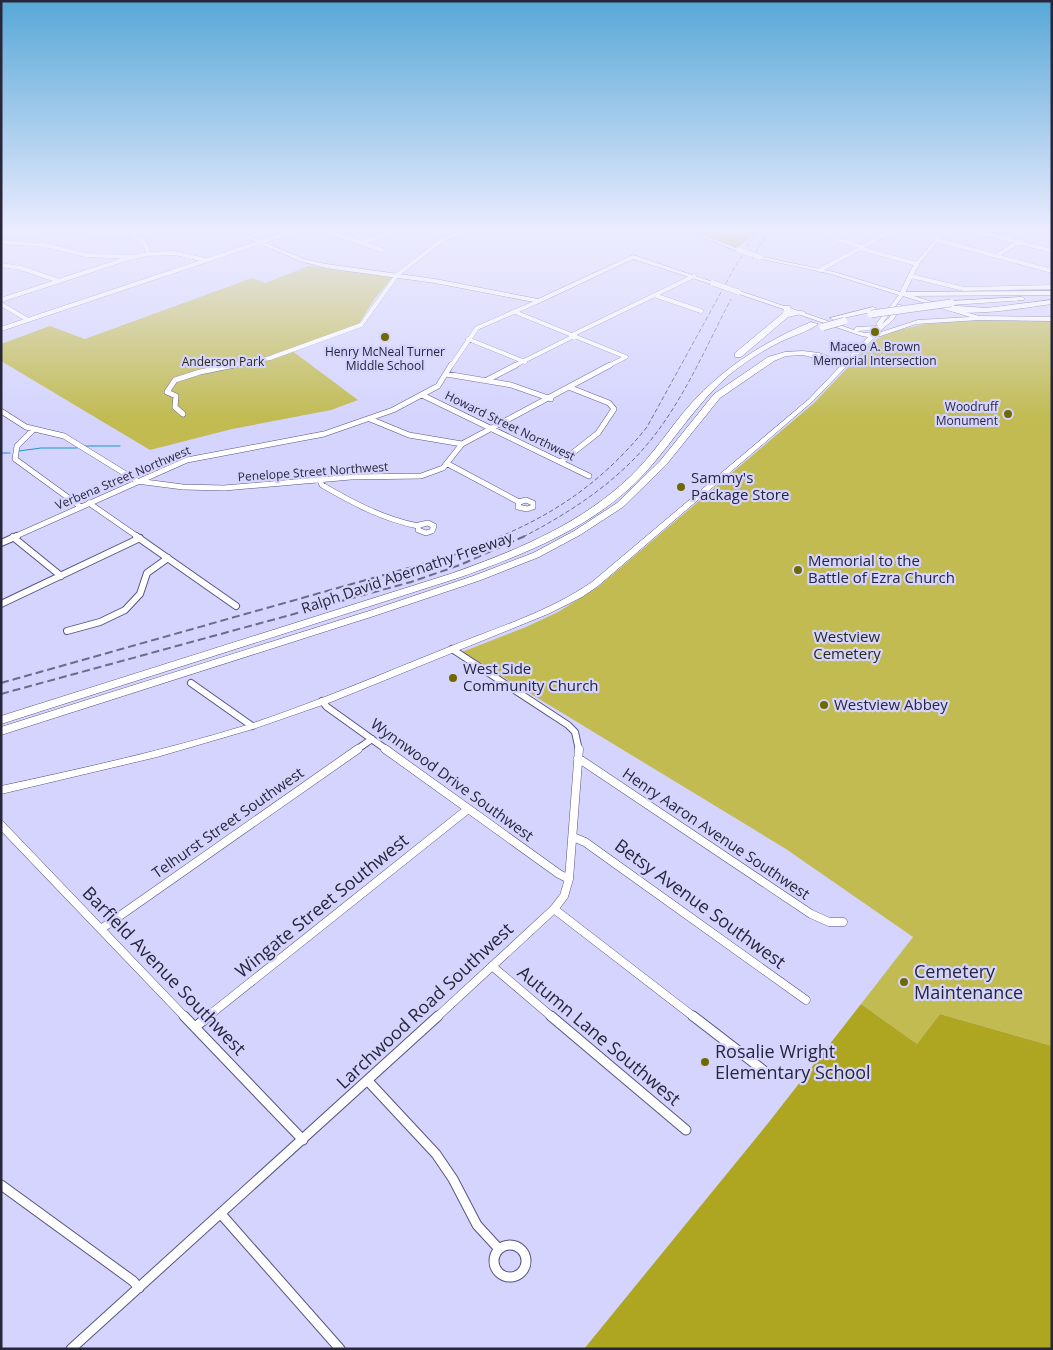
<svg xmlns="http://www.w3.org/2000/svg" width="1053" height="1350" font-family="'Open Sans',sans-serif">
<rect width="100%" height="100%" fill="#d5d4fe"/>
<path fill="#c1bb52" d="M 309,266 L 393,277 L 375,298 L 358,325 L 291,350 L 358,400 L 331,410 L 232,429 L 150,450 L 1,361 L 1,344 L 50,326 L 85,339 L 252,278 L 265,283 Z
M 983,320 L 1052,321 L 1052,1046 L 940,1014 L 917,1044 L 861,1004 L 913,937 L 786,849 L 462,652 L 526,627 L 558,612 L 598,587 L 814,403 L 873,341 L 891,332 L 925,324 Z"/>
<path fill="#aea621" d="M 698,230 L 759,230 L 736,249 L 693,232 Z
M 861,1004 L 917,1044 L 940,1014 L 1052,1046 L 1052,1349 L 584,1349 L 769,1122 Z"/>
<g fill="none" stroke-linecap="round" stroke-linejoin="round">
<path stroke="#1f97be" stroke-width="1" d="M 85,446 L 120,446
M 19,451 L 41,448 L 77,448
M 1,453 L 10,453"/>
<defs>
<path id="street-far4" d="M 323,230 L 382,250
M 845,230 L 833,238 L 862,247
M 972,230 L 1052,251
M 7,233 L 67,230 L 122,234 L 158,230
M 131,235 C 140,238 148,244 148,254
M 1006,239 L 1020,230
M 937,240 L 1052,271
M 1,242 L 44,245 L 86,255 L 133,257 L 148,254 L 175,253 L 205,260
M 361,243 L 397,230
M 859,248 L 917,264
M 996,256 L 1018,242
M 1,265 L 21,268 L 59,281
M 820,270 L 886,234 L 902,230
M 911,276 L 964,289 L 1052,287
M 654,295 L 701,311
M 1,300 L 129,258
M 1,304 L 28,320
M 515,312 L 626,357 L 608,366
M 1,329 L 297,230
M 572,335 L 694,276
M 468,339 L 525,362
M 228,366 L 270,358 L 361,325 L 397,275 L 442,240 L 465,230
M 451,366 L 477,328 L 539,301
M 514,366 L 574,336"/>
<path id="street-far3" d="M 446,374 L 511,385 L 551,399
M 487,380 L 516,365
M 422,395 L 589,476
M 1,411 L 26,427 L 64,436 L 137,481 L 183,487 L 224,488 L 351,477 L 421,476 L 443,468 L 462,444 L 610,365
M 183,414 L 175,407 L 176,396 L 167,392 L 175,380 L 200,372 L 234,365
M 370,419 L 409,435 L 462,444
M 33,430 L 17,446 L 15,459 L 81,507
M 561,462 L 598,433 L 614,409 L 609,403 L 571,388
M 448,464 L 519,502
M 319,479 L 322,485 C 353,503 383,519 418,526
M 526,500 L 533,503 L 533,507 L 527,509 L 518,507 L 519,502 Z
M 89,503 L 138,537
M 428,523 L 434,526 L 432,531 L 426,533 L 418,530 L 419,525 Z
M 14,537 L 187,460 L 324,434 L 393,410 L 438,386 L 451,365"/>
<path id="street-far2" d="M 136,536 L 236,606
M 13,537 L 61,576
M 1,543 L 17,536
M 1,604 L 140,538
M 67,631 L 100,622 L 125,610 L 140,594 L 147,573 L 168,558
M 452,649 L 568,725 L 575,732 L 579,750
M 191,683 L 252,726
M 322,701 L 327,707 L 387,750
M 356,750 L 372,739"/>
<path id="street-far1" d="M 385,749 L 559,874 L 569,879
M 578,758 L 811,914 L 829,922 L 843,922
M 1,825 L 185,1017
M 573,837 L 585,842 L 806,1000
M 554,909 L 694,1017
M 101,929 L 358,749
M 492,966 L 552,1017
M 207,1017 L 468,809
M 437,1017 L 554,909 L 564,896 L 569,879 L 579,749"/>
<path id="street" d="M 184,1016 L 303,1140
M 551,1016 L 686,1130
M 693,1016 L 763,1070
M 195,1027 L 209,1016
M 368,1081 L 436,1154 L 453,1179 L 477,1225 L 499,1249
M 1,1185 L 133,1281 L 139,1288
M 221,1214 L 340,1349
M494 1261a16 16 0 1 1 32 0a16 16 0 1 1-32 0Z
M 71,1349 L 438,1016"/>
<path id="secondary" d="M 11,230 L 16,230 L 1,236 L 1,233 Z
M 205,230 L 213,230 L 247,235 L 304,259 L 326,264 L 435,279 L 538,299 L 633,255 L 716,283 L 711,284 L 633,259 L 539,303 L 435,283 L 326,268 L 300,261 L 244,237 Z
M 686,230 L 691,230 L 741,250 L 737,251 Z
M 938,230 L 942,230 L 939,240 L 919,264 L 905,293 L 944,306 L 941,308 L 903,296 L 882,324 L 889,318 L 897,305 L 901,305 L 902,306 L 893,320 L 878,333 L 918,320 L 970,317 L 951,311 L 950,310 L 953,308 L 979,316 L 1052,317 L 1052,321 L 979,320 L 916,324 L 881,336 L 875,337 L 813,401 L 598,586 L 582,597 L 548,614 L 331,702 L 253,729 L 157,757 L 1,794 L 1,786 C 84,768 166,750 247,725 C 314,703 379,675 444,649 C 495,628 547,613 592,582 L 809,399 L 868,337 L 862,336 L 736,293 L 736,291 L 740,291 L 854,330 L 856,327 L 878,326 L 876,324 L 899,295 L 831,274 L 758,258 L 758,256 L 834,272 L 900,292 L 914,264 L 935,240 ZM 875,330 L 872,333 L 865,333 L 857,331 Z"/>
<path id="highway" d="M 1052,291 L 1052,295 L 902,296 L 899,294 L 902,292 Z
M 1022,297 L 1024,298 L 1024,300 L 951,305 L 947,303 L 951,301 Z
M 1052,300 L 1052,304 C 1028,307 960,320 940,307 L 944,305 L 986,308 Z
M 784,306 L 790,306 L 791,312 L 802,311 L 806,313 L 788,317 L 741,357 L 735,357 L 735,353 L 783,313 Z
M 873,307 L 877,309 L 876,311 L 834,320 L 830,318 Z
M 811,322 L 818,324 C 808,332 792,336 780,342 C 762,351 745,362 729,375 C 696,404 674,441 645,473 C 595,527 525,554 458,578 L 1,724 L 1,716 L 450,574 C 512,552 572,528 621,485 C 645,465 663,438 683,413 C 718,371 761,343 811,322 Z
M 803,351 L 819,353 L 850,364 L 846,366 L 803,355 L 786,356 L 774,361 L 720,398 L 666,465 L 623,507 L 580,535 L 539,557 L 481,580 L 377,615 L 1,735 L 1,727 L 369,611 L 473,576 L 533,553 L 574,531 L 617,503 L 660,461 L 714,394 L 768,357 L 785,352 Z"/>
</defs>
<use href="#street-far4" stroke="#585582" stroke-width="4.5"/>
<use href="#street-far3" stroke="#585582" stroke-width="6"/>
<use href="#street-far2" stroke="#585582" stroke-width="8"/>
<use href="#street-far1" stroke="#585582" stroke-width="9"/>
<use href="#street" stroke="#585582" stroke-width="11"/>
<use href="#secondary" stroke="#585582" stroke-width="1"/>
<use href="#highway" stroke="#585582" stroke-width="1"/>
<use href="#street-far4" stroke="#fff" stroke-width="4"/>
<use href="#street-far3" stroke="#fff" stroke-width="5"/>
<use href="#street-far2" stroke="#fff" stroke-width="6"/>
<use href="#street-far1" stroke="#fff" stroke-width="8"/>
<use href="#street" stroke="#fff" stroke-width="9"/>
<use href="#secondary" fill="#fff" fill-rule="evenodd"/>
<use href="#highway" fill="#fff" fill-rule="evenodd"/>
<path stroke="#6c6b88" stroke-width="1" stroke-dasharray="4.5 2.5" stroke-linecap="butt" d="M 752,259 L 769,230
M 499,537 C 559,512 606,478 647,427 L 736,265 L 758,230
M 523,537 C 569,513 616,483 650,441 C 684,399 706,347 731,299"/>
<path stroke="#6c6b88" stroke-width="2" stroke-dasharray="8 4" stroke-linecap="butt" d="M 1,683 L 451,556 L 502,536
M 1,694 L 411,582 L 460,565 L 525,536"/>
<defs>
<path id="secondary-bridge" d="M 739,250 L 760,257
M 713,283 L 738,292"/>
<path id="highway-bridge" d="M 871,314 L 951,303
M 823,327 L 844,321"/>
</defs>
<use href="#secondary-bridge" stroke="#585582" stroke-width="6" stroke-linecap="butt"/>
<use href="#highway-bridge" stroke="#585582" stroke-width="8" stroke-linecap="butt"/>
<use href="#secondary-bridge" stroke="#fff" stroke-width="5.5"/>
<use href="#highway-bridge" stroke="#fff" stroke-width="7"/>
</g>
<linearGradient id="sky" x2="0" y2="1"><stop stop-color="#57a8d7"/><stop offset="0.55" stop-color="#ececff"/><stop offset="1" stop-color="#ececff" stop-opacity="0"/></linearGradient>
<rect width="1053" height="419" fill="url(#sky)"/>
<g fill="#6f6902" stroke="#d5d4fe" stroke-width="2">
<circle cx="875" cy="332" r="5"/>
<circle cx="385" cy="337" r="5"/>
<circle cx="1008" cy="414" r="5"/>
<circle cx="681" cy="487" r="5"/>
<circle cx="798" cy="570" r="5"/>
<circle cx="453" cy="678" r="5"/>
<circle cx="824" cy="705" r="5"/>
<circle cx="904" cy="982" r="5"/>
<circle cx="705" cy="1062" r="5"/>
</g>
<g text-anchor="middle" stroke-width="4.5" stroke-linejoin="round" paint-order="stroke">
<g font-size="12" fill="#27263a" stroke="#d5d4fe">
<text x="875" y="351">Maceo A. Brown<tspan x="875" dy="14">Memorial Intersection</tspan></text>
<text x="385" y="356">Henry McNeal Turner<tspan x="385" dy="14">Middle School</tspan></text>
<text x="998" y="411" text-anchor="end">Woodruff<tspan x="998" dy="14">Monument</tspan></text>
</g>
<g font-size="12" fill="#2b2a16" stroke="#d5d4fe">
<text x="223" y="366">Anderson Park</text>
</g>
<g font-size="12" fill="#27263a" stroke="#d5d4fe">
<text transform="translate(510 426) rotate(26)" y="4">Howard Street Northwest</text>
<text transform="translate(313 472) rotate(-4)" y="4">Penelope Street Northwest</text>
<text transform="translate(123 478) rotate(-23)" y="4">Verbena Street Northwest</text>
</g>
<g font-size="15" fill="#27263a" stroke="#d5d4fe" text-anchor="start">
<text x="691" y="483">Sammy's<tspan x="691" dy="17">Package Store</tspan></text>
<text x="808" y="566">Memorial to the<tspan x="808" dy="17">Battle of Ezra Church</tspan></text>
<text x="463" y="674">West Side<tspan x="463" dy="17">Community Church</tspan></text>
<text x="834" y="710">Westview Abbey</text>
</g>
<g font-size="15" fill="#27263a" stroke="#d5d4fe">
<text transform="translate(407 573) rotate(-19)" y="5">Ralph David Abernathy Freeway</text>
<text transform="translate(452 780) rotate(36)" y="5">Wynnwood Drive Southwest</text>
<text transform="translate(228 823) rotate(-35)" y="5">Telhurst Street Southwest</text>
<text transform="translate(716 834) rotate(34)" y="5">Henry Aaron Avenue Southwest</text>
</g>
<g font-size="15" fill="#2b2a16" stroke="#d5d4fe">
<text x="847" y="642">Westview<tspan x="847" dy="17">Cemetery</tspan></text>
</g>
<g font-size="18" fill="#27263a" stroke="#d5d4fe">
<text transform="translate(700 904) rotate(36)" y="6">Betsy Avenue Southwest</text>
<text transform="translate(322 906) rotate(-39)" y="6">Wingate Street Southwest</text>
<text transform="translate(164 971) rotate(46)" y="6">Barfield Avenue Southwest</text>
<text transform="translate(425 1006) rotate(-43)" y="6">Larchwood Road Southwest</text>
<text transform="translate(599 1036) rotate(40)" y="6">Autumn Lane Southwest</text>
</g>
<g font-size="18" fill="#27263a" stroke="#d5d4fe" text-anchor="start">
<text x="914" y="978">Cemetery<tspan x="914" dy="21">Maintenance</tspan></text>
<text x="715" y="1058">Rosalie Wright<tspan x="715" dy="21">Elementary School</tspan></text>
</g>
</g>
<rect width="1053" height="1350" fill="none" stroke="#27263a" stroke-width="5"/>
</svg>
